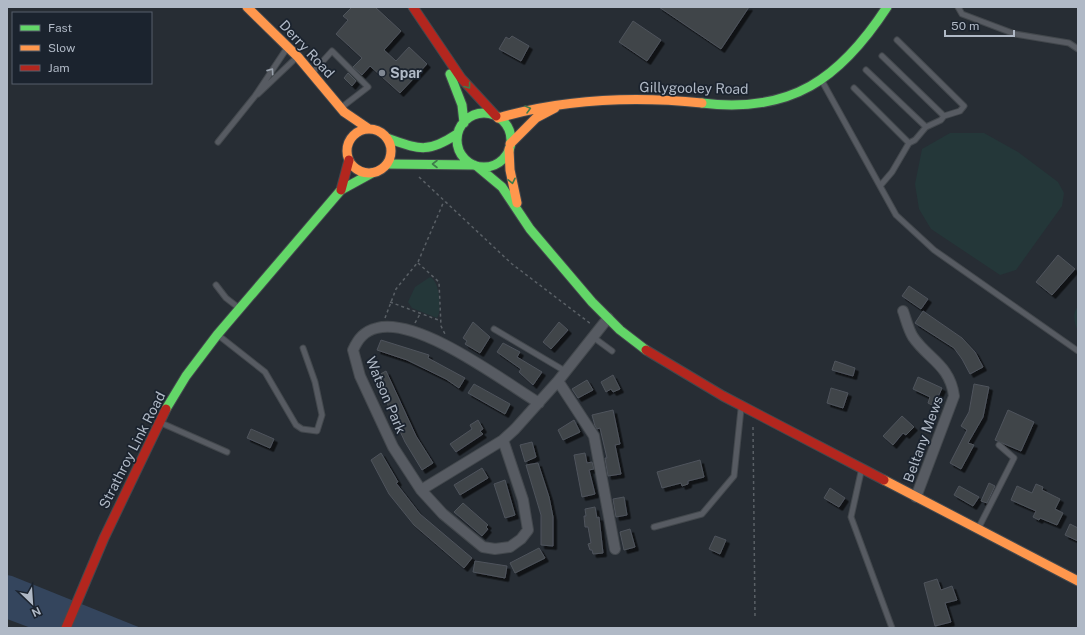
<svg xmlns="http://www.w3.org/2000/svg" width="1085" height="635" font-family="'Public Sans',sans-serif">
<defs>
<filter id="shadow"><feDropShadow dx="3.5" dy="3.5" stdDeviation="0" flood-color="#0009"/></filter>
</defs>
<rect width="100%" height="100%" fill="#272d34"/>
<path fill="#243739" d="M 950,133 L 984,133 L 1018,152 L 1058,182 L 1064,193 L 1062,206 L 1016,270 L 1000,275 L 931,229 L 919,209 L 915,184 L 922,149 Z
M 430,277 C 440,281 442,311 437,318 L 412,308 L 408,302 L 415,287 Z
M 1078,306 L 1078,331 C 1074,322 1072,314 1078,306 Z"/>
<path fill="#34455d" d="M 7,575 L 12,576 L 141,628 L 31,628 L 7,619 Z"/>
<path fill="#3f444a" stroke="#4f545c" filter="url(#shadow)" d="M 352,7 L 375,7 L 401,31 L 384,50 L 396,61 L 409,47 L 427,64 L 400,93 L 370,66 L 362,75 L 353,67 L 362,58 L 336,34 L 348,20 L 343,16 Z
M 659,7 L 749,7 L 721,49 Z
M 633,21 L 661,40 L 647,61 L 619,42 Z
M 512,36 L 529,46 L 521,61 L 499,49 L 506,37 L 509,39 Z
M 348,73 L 356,81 L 352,86 L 344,78 Z
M 1058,255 L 1075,269 L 1052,295 L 1036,282 Z
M 909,286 L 928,299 L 921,309 L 902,296 Z
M 923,311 L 962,338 L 975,352 L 983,367 L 970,374 L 962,359 L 954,348 L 915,323 Z
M 473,322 L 490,337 L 480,353 L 465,344 L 467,341 L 463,338 Z
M 559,322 L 568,330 L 551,349 L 543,342 Z
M 381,340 L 429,355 L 428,358 L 465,378 L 459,388 L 446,379 L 407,360 L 377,350 Z
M 503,343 L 520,352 L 517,357 L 542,372 L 533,385 L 519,372 L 521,369 L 497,352 Z
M 835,361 L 855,368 L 853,376 L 832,370 Z
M 386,371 L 416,436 L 433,463 L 422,470 L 405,442 L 375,377 Z
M 613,375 L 620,389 L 613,392 L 611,389 L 606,392 L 601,382 Z
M 918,377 L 942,388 L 934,406 L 928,403 L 930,397 L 913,389 Z
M 587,380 L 593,390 L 578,398 L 572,389 Z
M 474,384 L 510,404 L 505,414 L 468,393 Z
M 974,384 L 989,387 L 983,417 L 968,443 L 974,445 L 961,469 L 950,463 L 967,430 L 961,426 L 969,412 Z
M 831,388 L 848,393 L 843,408 L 827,403 Z
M 613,410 L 620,444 L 615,445 L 621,474 L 608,476 L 605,458 L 607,458 L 600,428 L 597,429 L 595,426 L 592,415 Z
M 1008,410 L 1034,422 L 1021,451 L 995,440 Z
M 902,416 L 914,427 L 906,435 L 903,433 L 893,445 L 883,436 Z
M 478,420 L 483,429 L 480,431 L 483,434 L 456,452 L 450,444 L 472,429 L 470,425 Z
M 574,420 L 580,432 L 563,440 L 558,430 Z
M 251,429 L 274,439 L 270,448 L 247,438 Z
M 532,442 L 536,457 L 525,462 L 520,445 Z
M 381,453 L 398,482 L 396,483 L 420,514 L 472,558 L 464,568 L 414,525 L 389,494 L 371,460 Z
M 585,453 L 587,463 L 592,462 L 594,469 L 589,470 L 595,494 L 582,497 L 574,455 Z
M 700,460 L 704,477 L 688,481 L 688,484 L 682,486 L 681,483 L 662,488 L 657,472 Z
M 538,463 L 549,497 L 553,517 L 553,546 L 541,545 L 541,515 L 526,465 Z
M 482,468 L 488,478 L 460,495 L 454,485 Z
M 505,480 L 515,515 L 505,518 L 494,484 Z
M 989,483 L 995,486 L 987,503 L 981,501 Z
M 1036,484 L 1043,487 L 1042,490 L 1060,499 L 1055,509 L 1063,513 L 1057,525 L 1040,518 L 1039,520 L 1033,517 L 1036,511 L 1011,500 L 1017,486 L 1032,493 Z
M 959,486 L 979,497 L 973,506 L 954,495 Z
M 830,488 L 845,498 L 839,507 L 824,498 Z
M 624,497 L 627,515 L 616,517 L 613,499 Z
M 463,503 L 488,525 L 486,527 L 488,529 L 482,536 L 454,512 Z
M 595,507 L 597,518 L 599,517 L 603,553 L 593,554 L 592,550 L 590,550 L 588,544 L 591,543 L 588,527 L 585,527 L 584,516 L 586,516 L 585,509 Z
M 1070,524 L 1078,528 L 1078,541 L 1065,535 Z
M 630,529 L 635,547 L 624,550 L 620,532 Z
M 715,536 L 726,540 L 720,554 L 709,549 Z
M 539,548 L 545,558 L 515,573 L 510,563 Z
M 475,561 L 507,566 L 505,578 L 473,572 Z
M 937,579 L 941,590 L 952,586 L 957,600 L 945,603 L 951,622 L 935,626 L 924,583 Z"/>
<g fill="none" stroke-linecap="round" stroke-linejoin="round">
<defs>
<path id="lane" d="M 958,7 L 962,14 L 1015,34 L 1069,43 L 1078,49
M 882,56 L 944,116
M 866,70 L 926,127
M 313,72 L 332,51 L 368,87 L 342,107
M 822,81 L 896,215 L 934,250 L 1078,351
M 854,88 L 909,143
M 258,94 L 297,57
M 218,142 L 255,96 L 287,48
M 880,186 L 892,172 L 909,143 L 915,140 L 926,127 L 941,120 L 944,116 L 960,111 L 964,106 L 897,40
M 216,285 L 226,298 L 239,308
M 494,329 L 565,371
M 218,335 L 265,372 L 296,425 L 302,429 L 317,431 L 322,415 L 315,382 L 303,348
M 593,337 L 612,351
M 159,422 L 227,452
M 861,472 L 851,517 L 892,628
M 654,527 L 702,514 L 734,476 L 741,409
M 979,527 L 1014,458 L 999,445"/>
<path id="street" d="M 903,311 C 906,319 908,329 913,337 C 928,359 950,365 954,396 L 916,497
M 558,381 L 594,436 L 615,549
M 503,440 L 523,500 L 528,530 L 521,539 L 510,547 L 495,549 L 483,547 L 443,514 L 421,490 L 393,447 L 360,376 L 353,350 C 358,339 364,331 377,328 C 419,317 503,381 539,403
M 421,490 L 503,440 L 515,429 L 558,381 L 608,318"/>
<path id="fast" d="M 450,74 L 462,105 L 464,123
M 702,103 C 791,114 840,79 887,7
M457 140a27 27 0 1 1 54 0a27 27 0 1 1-54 0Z
M 387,138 C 419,149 427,154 457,134
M 387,164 L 474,165
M 478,167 L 502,187 L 530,229 L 592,302 L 620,330 L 646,350
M 166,409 L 186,376 L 217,335 L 341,190 L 372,173"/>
<path id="slow" d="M 247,7 L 298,57 L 344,112 L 369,129
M 498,118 C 564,99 634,96 702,103
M347 151a22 22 0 1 1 44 0a22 22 0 1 1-44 0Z
M 510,144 L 536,118 L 555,108
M 509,149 L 510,170 L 517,203
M 884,480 L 1078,581"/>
<path id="jam" d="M 413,7 L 461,78 L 496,116
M 341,190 L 349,160
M 646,350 L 723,396 L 884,480
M 66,628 L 104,538 L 166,409"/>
</defs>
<use href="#lane" stroke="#43484d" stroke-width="7"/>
<use href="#street" stroke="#43484d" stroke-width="12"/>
<use href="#fast" stroke="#43484d" stroke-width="11"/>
<use href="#slow" stroke="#43484d" stroke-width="11"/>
<use href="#jam" stroke="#43484d" stroke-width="11"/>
<path stroke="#5a6066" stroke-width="1.5" stroke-dasharray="3 3" stroke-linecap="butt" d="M 419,177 L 512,264 L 591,324
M 418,263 L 439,282 L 441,326 L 445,334
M 390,302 L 441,321
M 385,318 L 396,289 L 418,262 L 444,201
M 415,323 L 420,314
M 753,427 L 755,618"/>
<use href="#lane" stroke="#575b62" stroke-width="5"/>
<use href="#street" stroke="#575b62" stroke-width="10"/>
<use href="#fast" stroke="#63d668" stroke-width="9"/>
<use href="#slow" stroke="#ff974d" stroke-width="9"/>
<use href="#jam" stroke="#b3261e" stroke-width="9"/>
</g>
<defs><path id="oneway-chevron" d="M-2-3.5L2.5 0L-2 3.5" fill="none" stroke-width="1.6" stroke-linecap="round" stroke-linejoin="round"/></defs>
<use stroke="#9aa2ad" href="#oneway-chevron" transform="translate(271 71) rotate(-55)"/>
<g stroke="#3f7c4b">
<use href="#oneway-chevron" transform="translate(468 86) rotate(53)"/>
<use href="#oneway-chevron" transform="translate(528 109) rotate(-15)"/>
<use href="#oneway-chevron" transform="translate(435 164) rotate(-180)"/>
<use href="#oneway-chevron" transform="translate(512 181) rotate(78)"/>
</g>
<circle fill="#808893" stroke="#1b232e" stroke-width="1.5" cx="382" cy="73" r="4"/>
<g text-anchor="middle" stroke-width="3.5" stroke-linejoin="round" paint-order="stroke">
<g font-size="14" fill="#b0b9c6" stroke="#1b232e">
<text transform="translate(307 49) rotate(47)" y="5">Derry Road</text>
<text transform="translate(694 88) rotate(1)" y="5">Gillygooley Road</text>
<text transform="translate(386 395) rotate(67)" y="5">Watson Park</text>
<text transform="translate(923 439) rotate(-70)" y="5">Beltany Mews</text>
<text transform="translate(132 450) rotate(-63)" y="5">Strathroy Link Road</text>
</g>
<g font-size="14" font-weight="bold" fill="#b0b9c6" stroke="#1b232e" text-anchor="start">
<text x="390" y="78">Spar</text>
</g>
</g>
<rect width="1085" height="635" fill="none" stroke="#b0b9c6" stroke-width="16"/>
<rect x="12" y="12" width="140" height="72" fill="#1b232e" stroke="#575f6b"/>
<rect x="20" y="25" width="20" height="6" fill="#63d668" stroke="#575f6b"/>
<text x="48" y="32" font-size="12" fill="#b0b9c6">Fast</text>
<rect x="20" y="45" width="20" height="6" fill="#ff974d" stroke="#575f6b"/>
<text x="48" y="52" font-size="12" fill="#b0b9c6">Slow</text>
<rect x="20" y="65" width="20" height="6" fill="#b3261e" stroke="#575f6b"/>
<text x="48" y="72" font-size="12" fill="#b0b9c6">Jam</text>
<g transform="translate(32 603) rotate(155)" stroke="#1b232e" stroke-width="3" paint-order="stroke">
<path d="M0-3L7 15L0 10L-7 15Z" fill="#b0b9c6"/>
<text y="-6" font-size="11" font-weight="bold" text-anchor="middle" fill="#b0b9c6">N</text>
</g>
<path d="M945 30v6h69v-6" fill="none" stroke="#b0b9c6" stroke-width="2"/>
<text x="951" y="30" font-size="12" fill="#b0b9c6" stroke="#1b232e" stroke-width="3" paint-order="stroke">50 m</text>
</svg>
